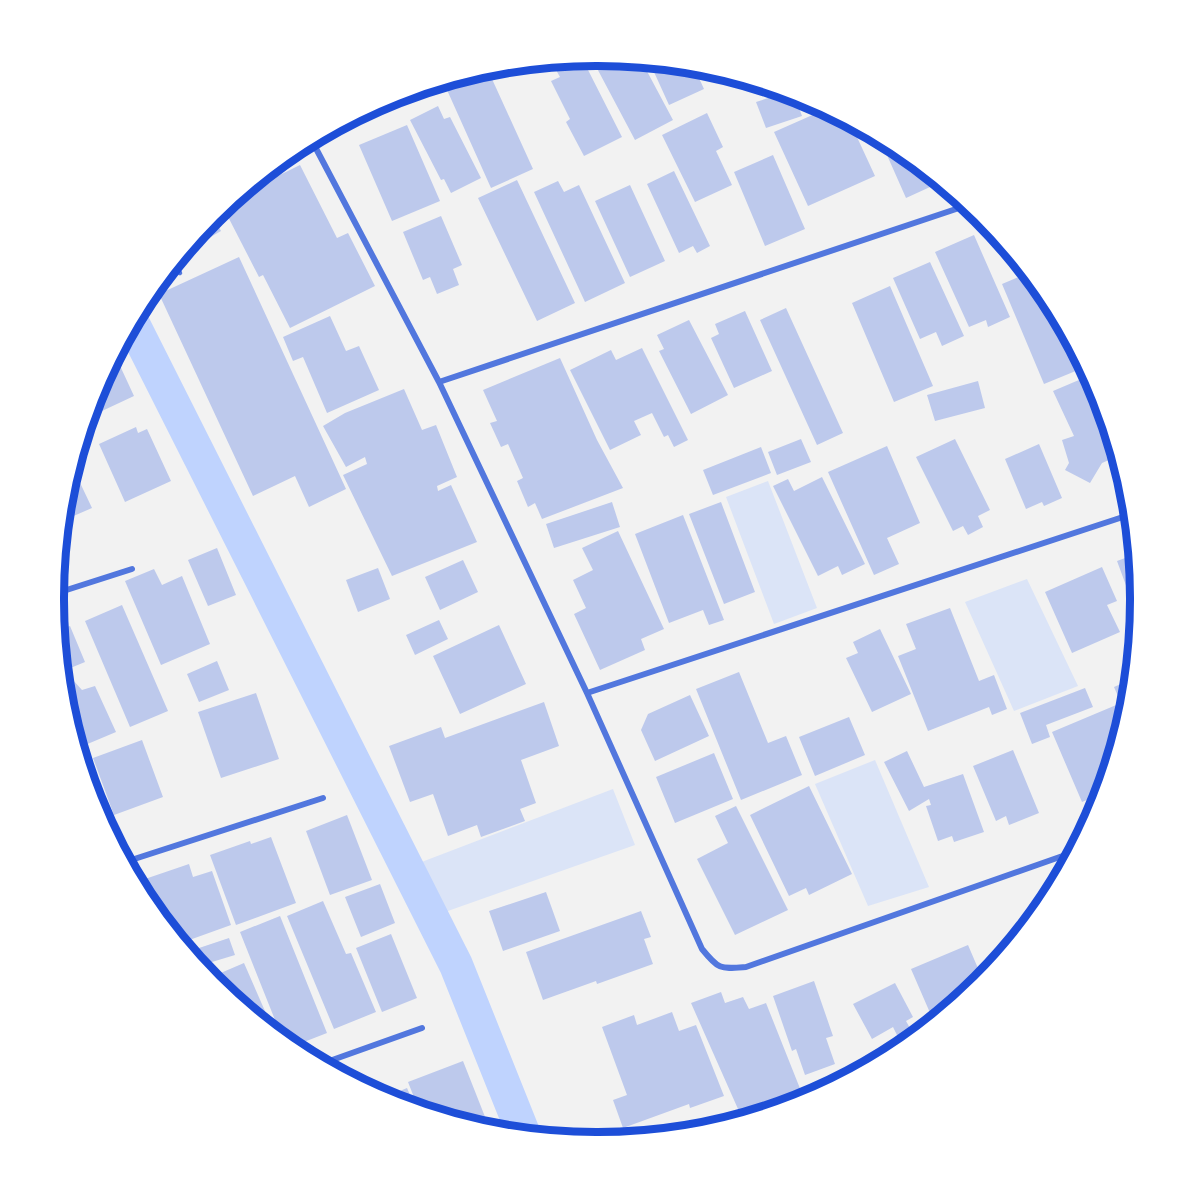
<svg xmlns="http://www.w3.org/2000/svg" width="1194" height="1198" font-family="Roboto,sans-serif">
<rect width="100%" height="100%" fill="#f2f2f2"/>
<path fill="#dbe4f7" d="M 768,481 L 817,608 L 774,624 L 726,497 Z
M 1027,579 L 1078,686 L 1014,711 L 965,602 Z
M 875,760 L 929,887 L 868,906 L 815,784 Z
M 613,789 L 635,845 L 445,912 L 419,863 Z"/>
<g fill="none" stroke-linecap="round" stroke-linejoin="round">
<path stroke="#bfd3fe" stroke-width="34" d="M 132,322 L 456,965 L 524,1135"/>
</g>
<path fill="#bdc9ec" d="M 597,56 L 641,60 L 673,120 L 635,140 L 591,57 Z
M 575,58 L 579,66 L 585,64 L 622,137 L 584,156 L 566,122 L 570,119 L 551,81 L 560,77 L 551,61 Z
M 649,61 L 693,65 L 704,89 L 669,105 Z
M 487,68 L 533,169 L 491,188 L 443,81 Z
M 787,92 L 794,94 L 802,116 L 766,128 L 756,102 Z
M 438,106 L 444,119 L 450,117 L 481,178 L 451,193 L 444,179 L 441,180 L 410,120 Z
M 826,109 L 850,122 L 875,176 L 808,206 L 774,132 Z
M 707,113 L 723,147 L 716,151 L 732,185 L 695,202 L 662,135 Z
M 407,125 L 440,201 L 392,221 L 359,145 Z
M 879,137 L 899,148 L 941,182 L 906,198 Z
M 773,155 L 805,229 L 765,246 L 734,172 Z
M 300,165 L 337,238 L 348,233 L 375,286 L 290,328 L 263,275 L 259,277 L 223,207 L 235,197 Z
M 674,171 L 710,246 L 697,253 L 693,246 L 679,253 L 647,184 Z
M 517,180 L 575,303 L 537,321 L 478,198 Z
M 558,181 L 564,192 L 579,185 L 625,283 L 585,302 L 534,192 Z
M 630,185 L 665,261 L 630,277 L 595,201 Z
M 213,216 L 221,231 L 186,251 L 185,249 Z
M 441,216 L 462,265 L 453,269 L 459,285 L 437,294 L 430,277 L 423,280 L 403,232 Z
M 974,235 L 1010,317 L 988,327 L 986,320 L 969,327 L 935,252 Z
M 239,257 L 346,489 L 309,507 L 295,476 L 253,496 L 159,294 Z
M 930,262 L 964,336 L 942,346 L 936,332 L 920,339 L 893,278 Z
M 1028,273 L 1049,298 L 1071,340 L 1083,368 L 1044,384 L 1002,284 Z
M 890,286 L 933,386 L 894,402 L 852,303 Z
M 786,308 L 843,433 L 817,445 L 760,320 Z
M 745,311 L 772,371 L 734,388 L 711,338 L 719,334 L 715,324 Z
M 330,316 L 346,351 L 359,346 L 379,390 L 327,413 L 303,357 L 293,361 L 283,337 Z
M 689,320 L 728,395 L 691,414 L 659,351 L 664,349 L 657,335 Z
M 642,348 L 688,440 L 674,447 L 668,435 L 664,437 L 652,413 L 634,421 L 641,435 L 610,450 L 570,370 L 611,350 L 616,360 Z
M 115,355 L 134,396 L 87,418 L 95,391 Z
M 560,358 L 597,440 L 623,488 L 542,519 L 535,503 L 528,507 L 517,481 L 523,478 L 508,444 L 501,447 L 490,423 L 497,421 L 483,390 Z
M 1086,377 L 1110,427 L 1118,456 L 1102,463 L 1090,483 L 1065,470 L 1069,463 L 1062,440 L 1074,436 L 1053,391 Z
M 978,381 L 985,408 L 935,421 L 927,395 Z
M 404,389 L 422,430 L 436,425 L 457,477 L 437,486 L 438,491 L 451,485 L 477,542 L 392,576 L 343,475 L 367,464 L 365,457 L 346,467 L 323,426 L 345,413 Z
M 136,427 L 138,433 L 147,429 L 171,481 L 125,502 L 99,444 Z
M 801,439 L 811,462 L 777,475 L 768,452 Z
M 955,439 L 990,510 L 978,516 L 983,527 L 968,535 L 963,526 L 953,531 L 916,457 Z
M 1039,444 L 1062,498 L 1044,506 L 1042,502 L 1026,509 L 1005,459 Z
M 887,446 L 920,523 L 887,538 L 899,564 L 874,575 L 828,472 Z
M 761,447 L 771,473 L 713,495 L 703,470 Z
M 74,470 L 92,508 L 62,521 L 65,493 L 71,471 Z
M 822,477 L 865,564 L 842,575 L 838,566 L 818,576 L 773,486 L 788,479 L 794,491 Z
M 612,502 L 620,527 L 554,548 L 546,524 Z
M 721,502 L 755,592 L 724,604 L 689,514 Z
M 683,515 L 724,620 L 709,625 L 703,610 L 669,623 L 635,534 Z
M 618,531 L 664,629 L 641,639 L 645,650 L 600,670 L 574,614 L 586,608 L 573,580 L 593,570 L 582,548 Z
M 217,548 L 236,595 L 208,606 L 188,560 Z
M 1136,554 L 1140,599 L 1138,618 L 1117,561 Z
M 463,560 L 478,592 L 440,610 L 425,577 Z
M 1102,567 L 1117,601 L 1107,605 L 1120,632 L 1072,653 L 1045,592 Z
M 378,568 L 390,599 L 358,612 L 346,580 Z
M 154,569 L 162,585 L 182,576 L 210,644 L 161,665 L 125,581 Z
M 122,605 L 168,711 L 130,727 L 85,621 Z
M 950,608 L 979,681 L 994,675 L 1007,709 L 992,715 L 989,707 L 928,731 L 898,656 L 916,649 L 906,624 Z
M 439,620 L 448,639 L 415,655 L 406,635 Z
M 499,625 L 526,684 L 460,714 L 433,656 Z
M 70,626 L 85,662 L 68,669 L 72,679 L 82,690 L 95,686 L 116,732 L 78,748 L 64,705 L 57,631 Z
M 880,629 L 911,694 L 872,712 L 846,658 L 858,653 L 853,642 Z
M 217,661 L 229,690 L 199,702 L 187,674 Z
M 739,672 L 768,743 L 786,736 L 802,775 L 741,800 L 696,689 Z
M 1132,679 L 1129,705 L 1103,793 L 1082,802 L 1052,732 L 1121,703 L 1114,687 Z
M 1085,688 L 1093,707 L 1046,725 L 1050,737 L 1032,744 L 1020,713 Z
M 256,693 L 279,759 L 221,778 L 198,712 Z
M 690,695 L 709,736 L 655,761 L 641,730 L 648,714 Z
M 544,702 L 559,746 L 521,760 L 536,803 L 520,809 L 525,821 L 481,837 L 477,825 L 448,836 L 433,794 L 410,802 L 389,746 L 441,727 L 445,738 Z
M 849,717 L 865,755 L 815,776 L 799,737 Z
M 142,740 L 163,797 L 114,815 L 93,758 Z
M 1013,750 L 1039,813 L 1009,825 L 1006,816 L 996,821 L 973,766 Z
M 907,751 L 924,787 L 963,774 L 984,832 L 954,842 L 952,836 L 938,841 L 926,806 L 931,805 L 929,799 L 909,811 L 884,762 Z
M 714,753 L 733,799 L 675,823 L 656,777 Z
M 809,786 L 852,874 L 809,895 L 806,888 L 789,896 L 750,815 Z
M 736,806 L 788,910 L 735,935 L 697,859 L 728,843 L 715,816 Z
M 347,815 L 372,880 L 330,895 L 306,831 Z
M 271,837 L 296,903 L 236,925 L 210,855 L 250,841 L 251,844 Z
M 189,864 L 193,877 L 212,871 L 231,925 L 181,943 L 169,912 L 159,916 L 145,879 Z
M 380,884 L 395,923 L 361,937 L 345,897 Z
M 546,892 L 560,931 L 503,951 L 489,911 Z
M 323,901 L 346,954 L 351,953 L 376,1012 L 334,1029 L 287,916 Z
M 641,911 L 651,937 L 644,939 L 653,964 L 597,984 L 596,981 L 543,1000 L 526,952 Z
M 280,916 L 327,1033 L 291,1047 L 283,1040 L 240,932 Z
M 391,934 L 417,998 L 382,1012 L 356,948 Z
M 229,938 L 235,955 L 202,965 L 196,949 Z
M 968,945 L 983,980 L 934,1022 L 911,969 Z
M 244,963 L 275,1034 L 213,983 L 209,978 Z
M 814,981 L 833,1036 L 826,1038 L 835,1064 L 805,1075 L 796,1049 L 792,1051 L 773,996 Z
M 895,983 L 913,1017 L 906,1021 L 911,1030 L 898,1037 L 893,1027 L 872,1039 L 853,1004 Z
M 721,992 L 725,1003 L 743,997 L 749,1009 L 766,1003 L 801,1091 L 742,1118 L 691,1003 Z
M 672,1012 L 679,1031 L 696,1025 L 724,1096 L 690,1108 L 689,1104 L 623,1128 L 613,1100 L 627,1095 L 602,1027 L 634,1015 L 637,1025 Z
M 463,1061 L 491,1132 L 419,1110 L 408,1082 Z
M 830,1086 L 831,1087 L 805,1101 L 803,1095 Z
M 407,1088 L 416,1109 L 383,1098 Z"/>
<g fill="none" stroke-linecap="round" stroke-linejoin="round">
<path stroke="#5277de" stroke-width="4.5" d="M 174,263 L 180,273"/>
<path stroke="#5277de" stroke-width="6" d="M 311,139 L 439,382 L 587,693 L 702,949 C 719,970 720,969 746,967 L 1074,852
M 439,382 L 968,205
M 54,594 L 132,569
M 587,693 L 1132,514
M 125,862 L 323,798
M 321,1064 L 422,1028"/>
</g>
<path d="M0 0H1194V1198H0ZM596 66H598A532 532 0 0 1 1130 598V600A532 532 0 0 1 598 1132H596A532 532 0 0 1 64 600V598A532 532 0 0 1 596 66Z" fill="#fff" fill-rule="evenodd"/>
<path fill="none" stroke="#1d4ed8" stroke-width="8" d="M596 66H598A532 532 0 0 1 1130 598V600A532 532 0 0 1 598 1132H596A532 532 0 0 1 64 600V598A532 532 0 0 1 596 66Z"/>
</svg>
